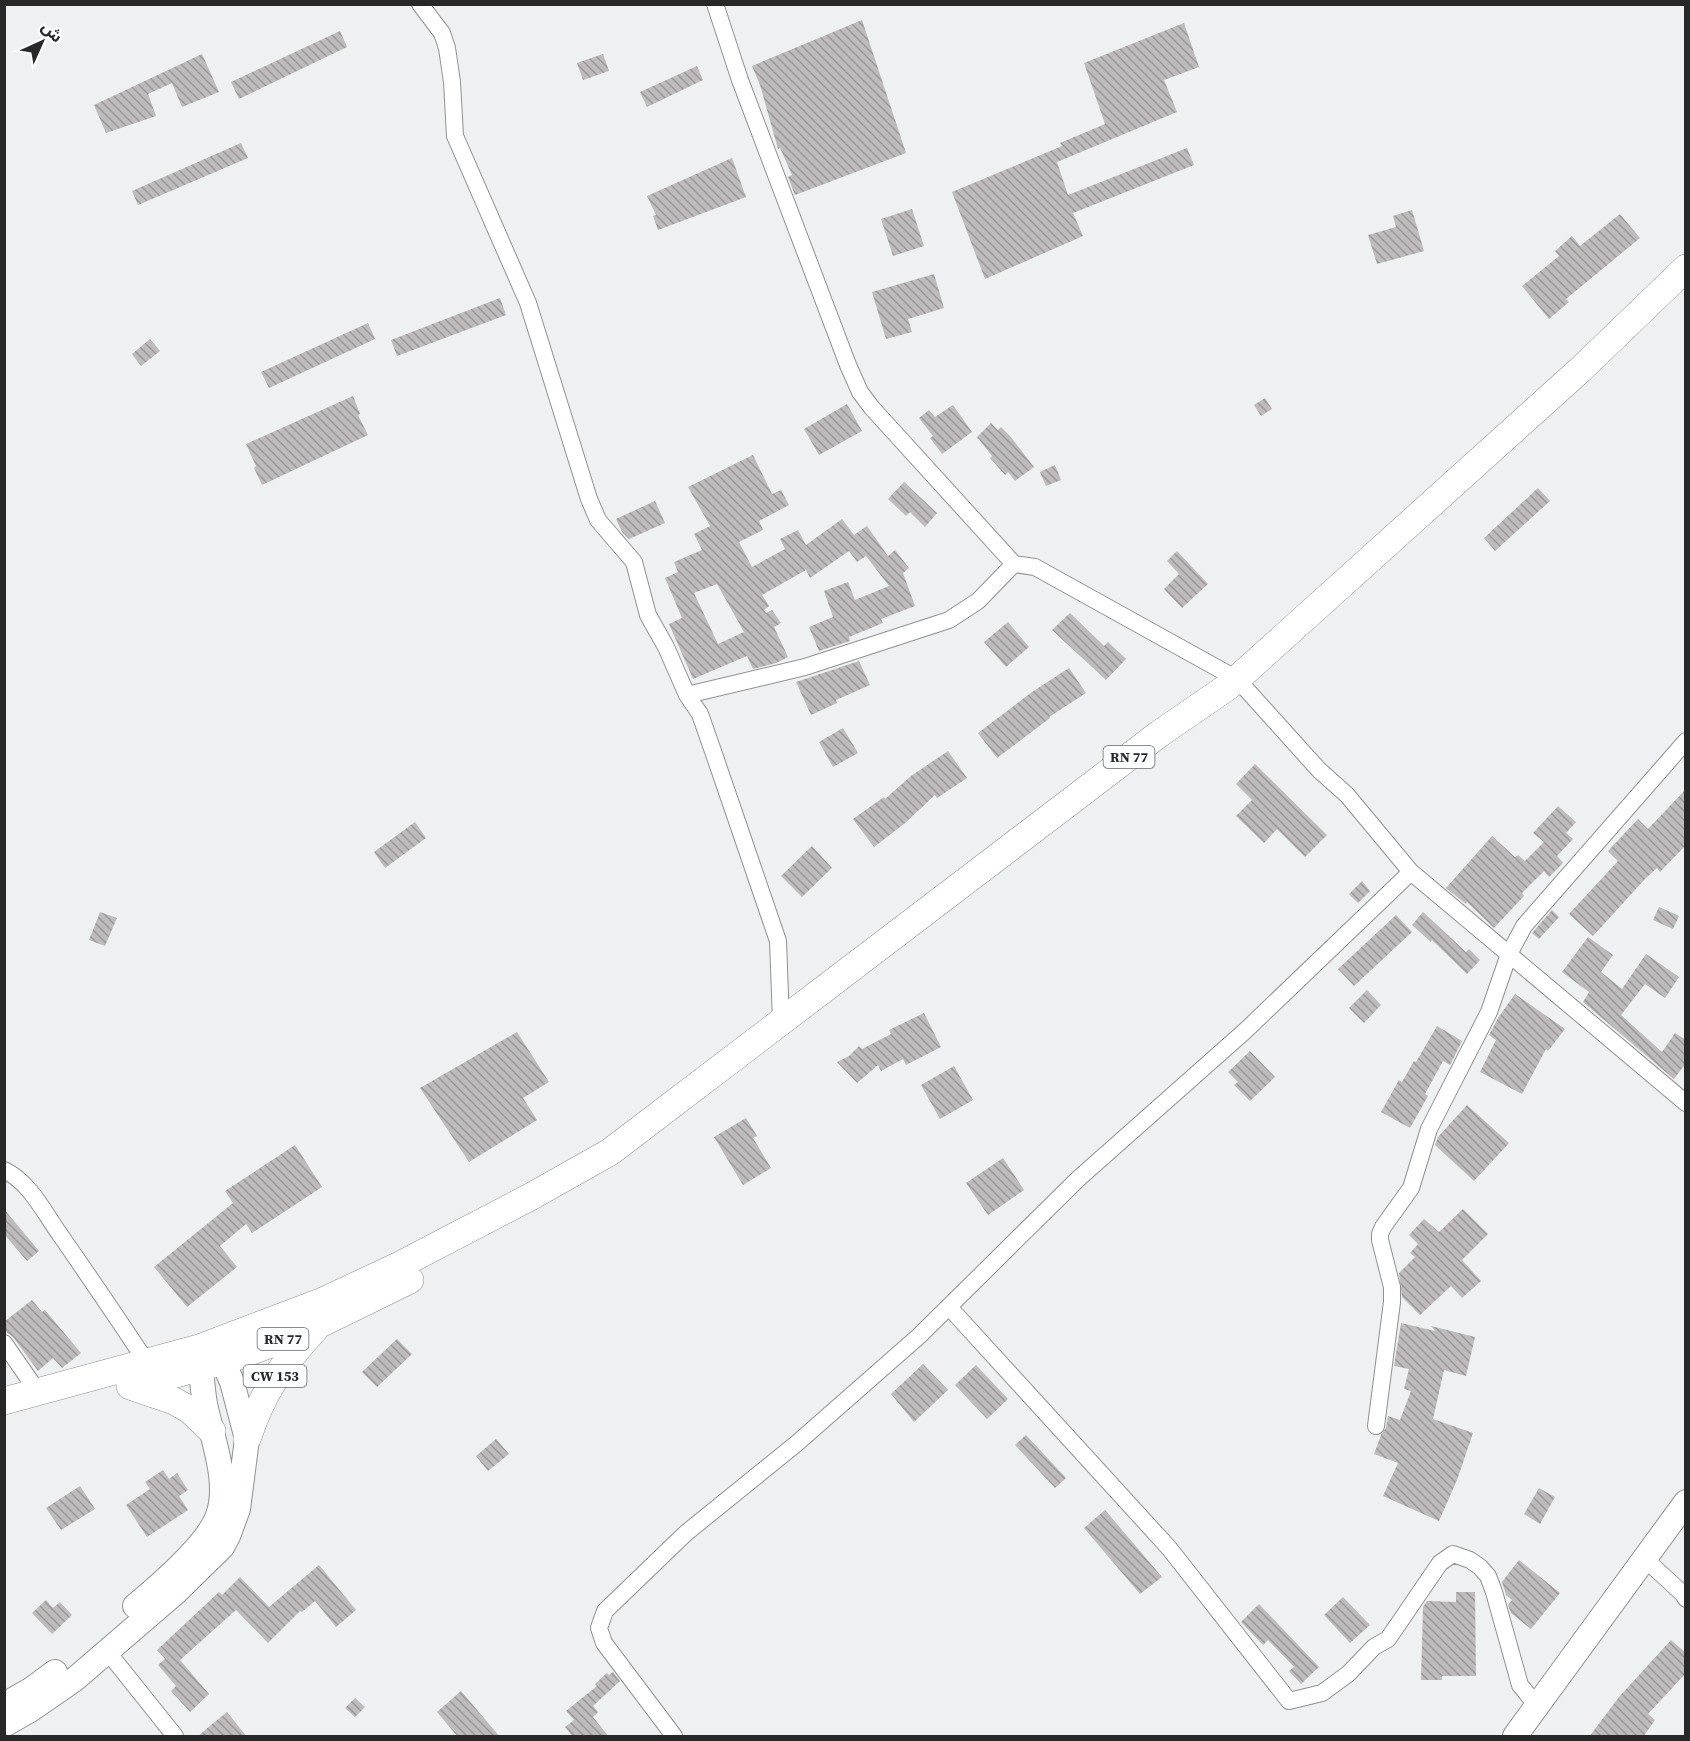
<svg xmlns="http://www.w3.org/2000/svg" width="1690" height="1741" font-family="'Source Serif 4','Noto Sans Arabic',serif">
<defs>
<pattern id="building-back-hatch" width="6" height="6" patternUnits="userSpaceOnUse" patternTransform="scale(1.5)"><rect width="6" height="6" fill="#bdbbbb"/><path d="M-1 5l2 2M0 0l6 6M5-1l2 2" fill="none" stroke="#9a9898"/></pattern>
</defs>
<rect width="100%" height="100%" fill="#eff0f1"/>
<path fill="url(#building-back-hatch)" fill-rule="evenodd" d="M 862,20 L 906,153 L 795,195 L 788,177 L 792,175 L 780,148 L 778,149 L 760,85 L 752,66 Z
M 1184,23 L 1199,67 L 1164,80 L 1177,112 L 1057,162 L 1068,195 L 1187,148 L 1194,165 L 1073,213 L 1083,236 L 985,279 L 952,192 L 1062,146 L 1060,143 L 1105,124 L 1084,63 Z
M 340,31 L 347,47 L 239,99 L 231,82 Z
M 202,54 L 219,92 L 182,107 L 172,83 L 148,94 L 156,116 L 106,133 L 94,105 Z
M 603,54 L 609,71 L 583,80 L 577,63 Z
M 697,66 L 703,80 L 647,107 L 640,92 Z
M 241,143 L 248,158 L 138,205 L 132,191 Z
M 732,158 L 746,197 L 658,230 L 653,216 L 656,215 L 647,196 Z
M 912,209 L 924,246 L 893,256 L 881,219 Z
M 1412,210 L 1424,251 L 1377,264 L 1368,235 L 1396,227 L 1393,216 Z
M 1620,214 L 1640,238 L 1566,299 L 1569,302 L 1549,319 L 1522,286 L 1559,256 L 1555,251 L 1572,236 L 1580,246 Z
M 934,274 L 944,308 L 908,319 L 912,332 L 886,339 L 872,292 Z
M 500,298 L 506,315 L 397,356 L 391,340 Z
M 368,323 L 375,339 L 269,388 L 261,372 Z
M 150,339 L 160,351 L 141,366 L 132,354 Z
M 353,396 L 360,414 L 358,415 L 368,435 L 262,485 L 254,468 L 256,466 L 246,444 Z
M 1265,398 L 1272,409 L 1261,416 L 1254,405 Z
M 847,404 L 862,431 L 819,455 L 804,429 Z
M 953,405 L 972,432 L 942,454 L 930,438 L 933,436 L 919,418 L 929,410 L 935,417 Z
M 991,423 L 998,430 L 1001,427 L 1010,436 L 1034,467 L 1015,481 L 1008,472 L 1005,475 L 990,458 L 992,456 L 977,437 Z
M 753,455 L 772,494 L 781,490 L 789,505 L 759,521 L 763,530 L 739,542 L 752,567 L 785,549 L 780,539 L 798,530 L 806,545 L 842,519 L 854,535 L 867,526 L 888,556 L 895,550 L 909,568 L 903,573 L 915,606 L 881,619 L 883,623 L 849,637 L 850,641 L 819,651 L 809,627 L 833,617 L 824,591 L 848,582 L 855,600 L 889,586 L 866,556 L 857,562 L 849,551 L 810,578 L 806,570 L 762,595 L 769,606 L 764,610 L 766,613 L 772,610 L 781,623 L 774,627 L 788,657 L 776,663 L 753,669 L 747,656 L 693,679 L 669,624 L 682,618 L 665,578 L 678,572 L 674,562 L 702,550 L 694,534 L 710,526 L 688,487 ZM 717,584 L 744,632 L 718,644 L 694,593 Z
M 1055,465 L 1061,480 L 1046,486 L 1040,472 Z
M 904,482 L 937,513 L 925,527 L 910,512 L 906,516 L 888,499 Z
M 1538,488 L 1550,501 L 1495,551 L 1484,538 Z
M 655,501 L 665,523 L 629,539 L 622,532 L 616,519 Z
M 1177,551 L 1208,584 L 1182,608 L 1164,589 L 1179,574 L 1167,561 Z
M 1070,613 L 1104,646 L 1108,642 L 1126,659 L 1106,680 L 1052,630 Z
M 1008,622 L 1029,647 L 1006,667 L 984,642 Z
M 859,661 L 870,685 L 836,700 L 837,703 L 811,715 L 796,682 Z
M 1069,668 L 1086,693 L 1049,717 L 1050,718 L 997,758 L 978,733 L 1032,692 Z
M 843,728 L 858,753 L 833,767 L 819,742 Z
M 948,751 L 967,778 L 937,798 L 935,795 L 904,824 L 874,847 L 853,819 L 884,797 L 885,799 L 911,776 Z
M 1255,764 L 1327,835 L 1305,857 L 1277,829 L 1264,843 L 1236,816 L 1252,800 L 1236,784 Z
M 1686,789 L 1686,845 L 1660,872 L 1657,868 L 1645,879 L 1593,936 L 1569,914 L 1618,861 L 1608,851 L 1638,819 L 1648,829 Z
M 1558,806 L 1576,822 L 1566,833 L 1573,839 L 1557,856 L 1563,863 L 1549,877 L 1544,871 L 1522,893 L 1524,896 L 1494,928 L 1467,902 L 1466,904 L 1446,888 L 1492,836 L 1515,857 L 1518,855 L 1525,861 L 1544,842 L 1533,833 Z
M 415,822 L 426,838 L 385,868 L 374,852 Z
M 812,846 L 832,868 L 802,897 L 781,876 Z
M 1362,881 L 1370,891 L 1358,903 L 1349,894 Z
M 1659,907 L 1679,916 L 1673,929 L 1653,920 Z
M 1552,910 L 1559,917 L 1539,939 L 1532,933 Z
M 100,912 L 117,918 L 105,946 L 89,940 Z
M 1423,912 L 1466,952 L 1469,949 L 1480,960 L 1467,974 L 1432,940 L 1431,942 L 1412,925 Z
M 1396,915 L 1412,932 L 1354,986 L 1338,969 Z
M 1588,937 L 1613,955 L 1601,972 L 1622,989 L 1646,954 L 1679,977 L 1665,998 L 1645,984 L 1621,1015 L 1662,1052 L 1675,1033 L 1686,1040 L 1686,1063 L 1674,1079 L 1583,1002 L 1589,992 L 1562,972 Z
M 1367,990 L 1381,1005 L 1364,1023 L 1349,1008 Z
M 1515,994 L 1565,1029 L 1548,1051 L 1546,1049 L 1522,1094 L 1480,1072 L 1496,1040 L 1489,1035 L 1498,1018 Z
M 924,1013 L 941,1047 L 906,1065 L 903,1059 L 881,1071 L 878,1065 L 857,1083 L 837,1062 L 849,1056 L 859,1046 L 862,1049 L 891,1034 L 889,1030 Z
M 1437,1026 L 1462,1041 L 1450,1065 L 1443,1061 L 1425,1094 L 1428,1096 L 1410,1128 L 1381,1112 L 1399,1080 L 1402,1082 L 1414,1061 L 1416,1062 Z
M 517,1032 L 549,1082 L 523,1098 L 537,1120 L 469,1162 L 420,1088 Z
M 1250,1051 L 1275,1077 L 1250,1101 L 1234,1085 L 1238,1082 L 1228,1072 Z
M 954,1066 L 973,1100 L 940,1119 L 921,1085 Z
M 1467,1105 L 1509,1143 L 1474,1181 L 1435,1145 L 1438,1137 Z
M 746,1118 L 757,1136 L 753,1138 L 771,1168 L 743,1185 L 714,1137 Z
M 295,1145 L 322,1187 L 252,1233 L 246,1224 L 220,1246 L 237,1267 L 187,1307 L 154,1267 L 233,1203 L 225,1191 Z
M 1003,1158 L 1024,1190 L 988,1215 L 966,1183 Z
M 4,1209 L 39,1251 L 27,1261 L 4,1234 Z
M 1463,1209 L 1488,1234 L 1462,1260 L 1481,1281 L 1462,1298 L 1451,1286 L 1420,1315 L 1402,1297 L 1399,1273 L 1415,1257 L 1410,1253 L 1418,1244 L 1409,1235 L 1424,1219 L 1439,1232 Z
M 32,1300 L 42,1312 L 45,1310 L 81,1353 L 62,1368 L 53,1358 L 38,1371 L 13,1337 L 4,1330 L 4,1322 Z
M 1401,1323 L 1435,1331 L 1431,1326 L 1475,1337 L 1466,1376 L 1444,1370 L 1433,1419 L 1473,1433 L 1457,1480 L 1439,1521 L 1383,1496 L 1398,1463 L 1374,1454 L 1381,1435 L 1386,1428 L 1388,1416 L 1400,1420 L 1411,1391 L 1404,1389 L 1409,1369 L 1394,1366 Z
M 397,1339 L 412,1354 L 377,1387 L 362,1372 Z
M 923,1364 L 948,1390 L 914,1422 L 891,1394 Z
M 976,1365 L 1008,1399 L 987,1419 L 955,1385 Z
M 1026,1435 L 1066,1478 L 1055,1488 L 1015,1445 Z
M 496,1439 L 509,1454 L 488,1471 L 476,1456 Z
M 163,1470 L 169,1479 L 177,1473 L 188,1490 L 179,1496 L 188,1510 L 147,1537 L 126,1505 L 150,1489 L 145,1482 Z
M 80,1486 L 95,1509 L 61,1530 L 46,1508 Z
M 1539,1488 L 1555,1497 L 1540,1524 L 1524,1514 Z
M 1105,1510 L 1162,1577 L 1140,1594 L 1084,1528 Z
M 1519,1560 L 1560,1593 L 1531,1629 L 1511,1613 L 1508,1605 L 1512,1600 L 1506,1595 L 1502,1582 Z
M 319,1565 L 356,1610 L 336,1627 L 315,1601 L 302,1612 L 300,1611 L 268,1643 L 236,1610 L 180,1660 L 209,1694 L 190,1712 L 171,1691 L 176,1686 L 158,1665 L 165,1659 L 157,1650 L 219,1592 L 222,1595 L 240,1577 L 269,1607 Z
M 1456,1592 L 1475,1592 L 1476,1676 L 1442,1676 L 1442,1680 L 1421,1680 L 1423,1607 L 1427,1601 L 1456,1602 Z
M 1343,1597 L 1370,1625 L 1350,1643 L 1324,1615 Z
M 46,1600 L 53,1608 L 60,1602 L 72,1615 L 52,1634 L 32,1613 Z
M 1259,1604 L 1319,1667 L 1301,1684 L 1289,1671 L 1294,1667 L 1268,1640 L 1263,1645 L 1241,1622 Z
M 1671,1640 L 1686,1653 L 1686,1673 L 1648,1714 L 1655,1720 L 1643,1737 L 1589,1737 L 1619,1697 Z
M 613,1672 L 620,1681 L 593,1706 L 598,1712 L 593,1717 L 609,1737 L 573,1737 L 565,1727 L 574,1720 L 566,1711 L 597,1686 L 595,1684 L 607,1673 L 609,1675 Z
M 461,1691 L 500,1737 L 458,1737 L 437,1712 Z
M 355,1698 L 365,1707 L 355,1717 L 345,1708 Z
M 227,1712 L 247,1737 L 197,1737 L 211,1725 Z"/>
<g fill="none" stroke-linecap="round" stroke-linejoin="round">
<defs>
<path id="street" d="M 420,4 L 442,33 L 447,48 L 452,82 L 455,136 L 528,303 L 589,499 L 598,520 L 634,562 L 648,615 L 666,647 L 687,695 L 700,714 L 715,757 L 778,941 L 781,1021
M 715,4 L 740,80 L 848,365 L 860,392 L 872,408 L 1014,564 L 1035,567 L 1237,679 L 1319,770 L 1347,795 L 1411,872 L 1686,1103
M 687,695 L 805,667 L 949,620 L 978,601 L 1014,564
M 4,1170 C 30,1182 45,1214 61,1236 C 90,1278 119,1320 147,1363
M 949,1307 L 1169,1548 L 1289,1701 L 1322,1693 L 1348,1674 L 1374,1647 L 1388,1639 L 1440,1563 L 1453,1554 L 1470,1560 L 1480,1567 L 1488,1576 L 1494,1592 L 1520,1685 L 1537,1706
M 4,1343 L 38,1392
M 1376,1426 L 1392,1302 L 1392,1287 L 1380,1240 L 1380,1234 L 1383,1227 L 1411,1188 L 1429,1129 L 1489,1012 L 1509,954 L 1524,926 L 1686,741
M 1644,1558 L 1683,1594 L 1686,1599
M 107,1651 L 175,1736
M 674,1736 L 604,1643 L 599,1628 L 605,1611 L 686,1533 L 796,1444 L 919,1336 L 1078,1179 L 1245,1031 L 1411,872"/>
<path id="secondary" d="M 135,1606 C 159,1586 206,1546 217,1518 C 231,1485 212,1438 205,1404 C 202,1386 201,1368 199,1349
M 4,1705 L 32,1689 L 55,1672
M 4,1725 L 30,1710 L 75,1679 L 175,1593 L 222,1547 L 228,1536 L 238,1509 L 247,1439 L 232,1382 L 216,1345
M 1515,1736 L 1686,1502"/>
<path id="primary" d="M 135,1385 L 224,1361 L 306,1331 L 410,1280
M 130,1386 L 174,1401 L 190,1410 L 212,1431
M 4,1401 L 199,1348 L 323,1301 L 400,1265 L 532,1196 L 610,1152 L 1159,734 L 1226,688 L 1237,679 L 1580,370 L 1686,268
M 247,1439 C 263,1391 281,1366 315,1329"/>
</defs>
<use href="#street" stroke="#909192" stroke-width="18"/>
<use href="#secondary" stroke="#909192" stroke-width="26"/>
<use href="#primary" stroke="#909192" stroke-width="28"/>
<use href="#street" stroke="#fff" stroke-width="16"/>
<use href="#secondary" stroke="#fff" stroke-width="24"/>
<use href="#primary" stroke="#fff" stroke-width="27"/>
</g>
<g text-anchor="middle" stroke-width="5" stroke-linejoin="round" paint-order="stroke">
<g fill="#fcfdfe" stroke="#686868" stroke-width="1.5">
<rect x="1103.5" y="746" width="51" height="22" rx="4.5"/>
<rect x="257.5" y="1328" width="51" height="22" rx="4.5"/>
<rect x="243.5" y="1365" width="63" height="22" rx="4.5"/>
</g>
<g font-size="14" font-weight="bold" fill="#282828">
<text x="1129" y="762">RN 77</text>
<text x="283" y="1344">RN 77</text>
<text x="275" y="1381">CW 153</text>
</g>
</g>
<rect width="1690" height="1741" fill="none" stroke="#282828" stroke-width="12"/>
<g transform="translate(42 42) rotate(45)" stroke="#fcfdfe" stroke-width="4.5" paint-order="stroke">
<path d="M0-4.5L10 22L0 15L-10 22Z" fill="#282828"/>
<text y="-9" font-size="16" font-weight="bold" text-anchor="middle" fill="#282828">ش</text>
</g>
</svg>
